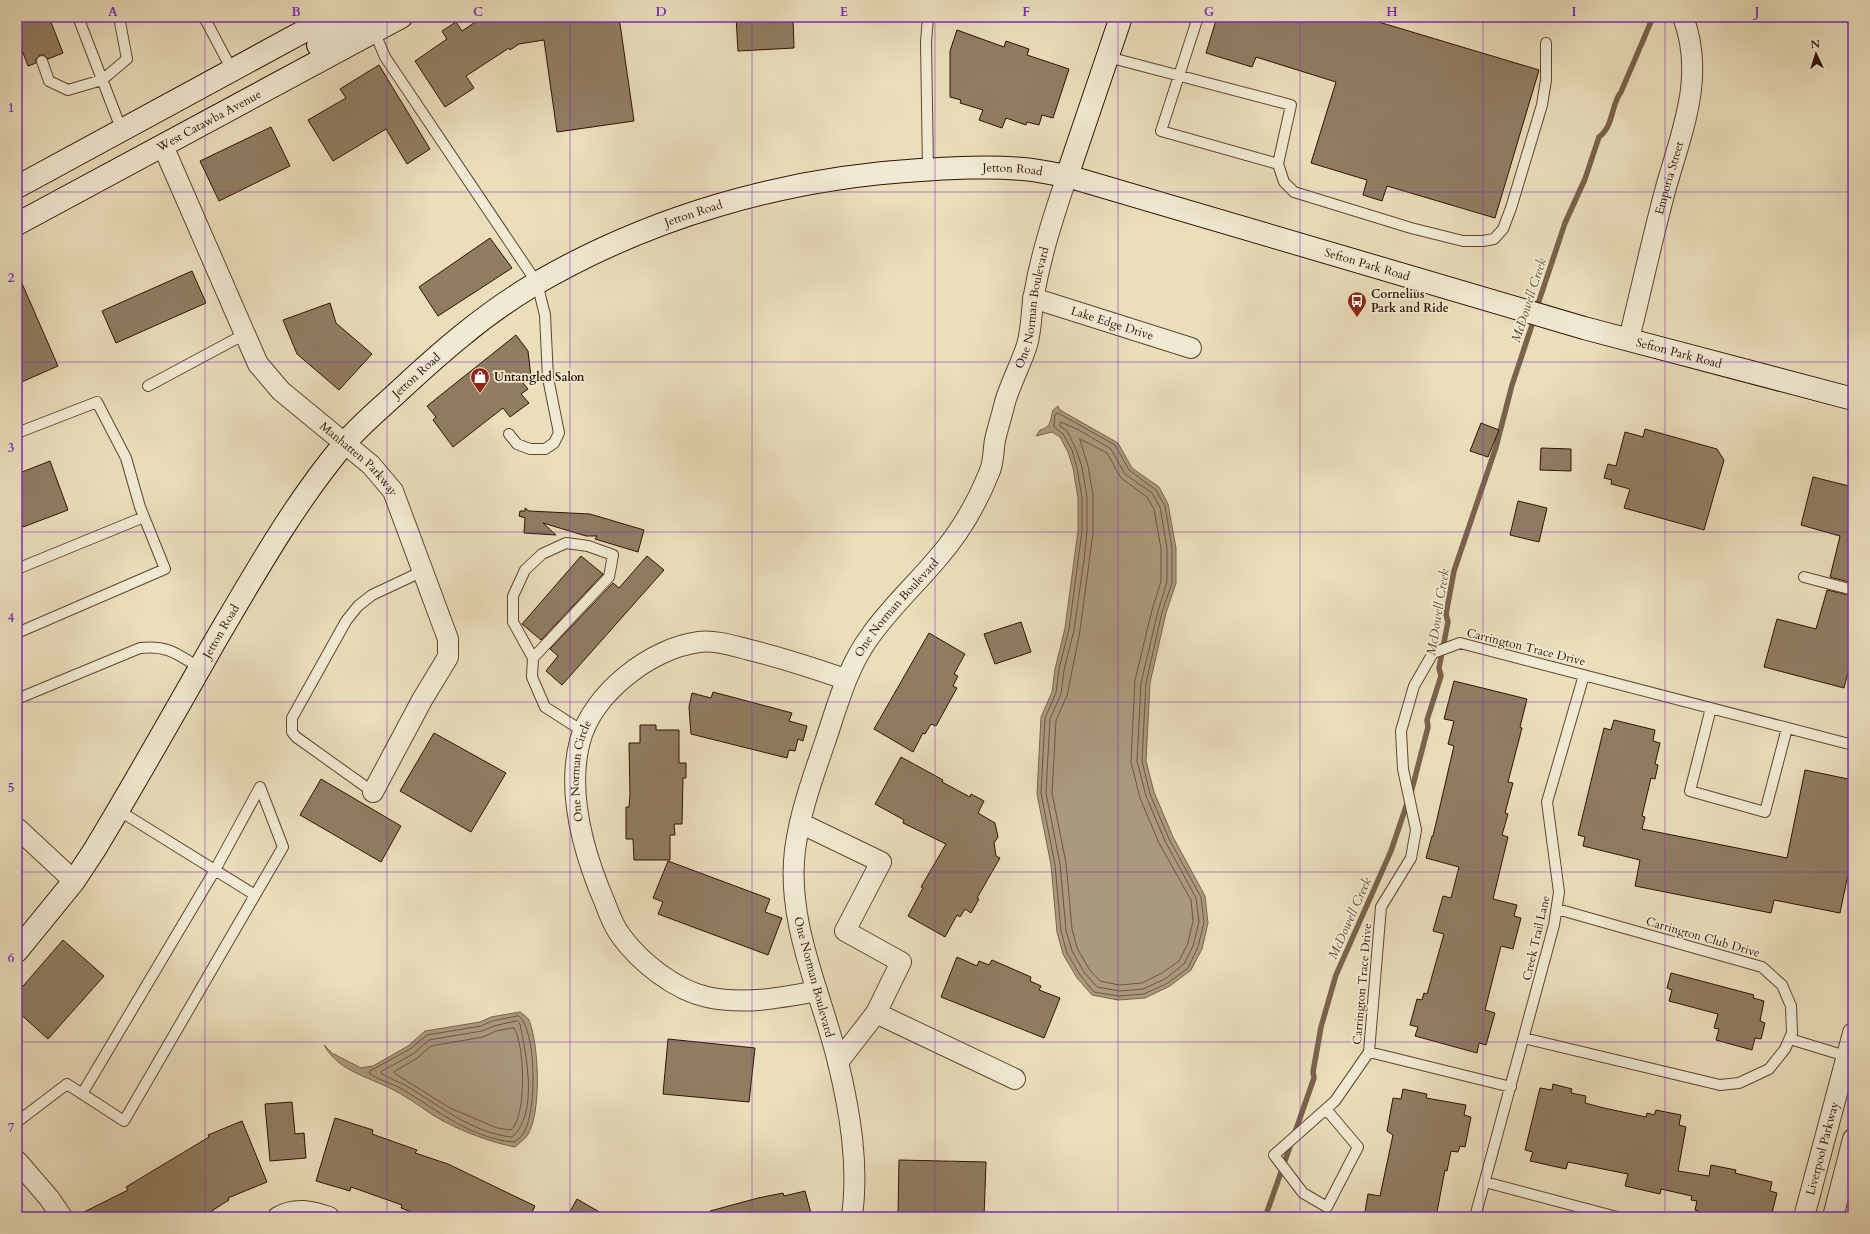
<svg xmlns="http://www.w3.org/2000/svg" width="1870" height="1234" font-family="Cardo,serif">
<rect width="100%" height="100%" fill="#eadebb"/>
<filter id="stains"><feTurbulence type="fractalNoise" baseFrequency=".005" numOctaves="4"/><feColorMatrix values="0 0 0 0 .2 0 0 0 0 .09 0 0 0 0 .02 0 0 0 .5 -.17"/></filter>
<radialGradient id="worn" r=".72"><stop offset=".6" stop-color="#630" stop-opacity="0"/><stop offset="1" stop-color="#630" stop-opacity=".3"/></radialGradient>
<path fill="#aa997c" stroke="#79634b" d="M 1058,406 L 1060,410 L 1118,443 L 1132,468 L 1159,487 L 1168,504 L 1176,548 L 1176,583 L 1166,613 L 1150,683 L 1146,761 L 1154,792 L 1173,837 L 1205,896 L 1208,923 L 1202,949 L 1191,970 L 1170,986 L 1145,998 L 1118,1000 L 1092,995 L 1077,978 L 1063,954 L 1057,932 L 1051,865 L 1037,794 L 1041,717 L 1052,692 L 1055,669 L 1065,628 L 1078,531 L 1078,498 L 1073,468 L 1068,452 L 1060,437 L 1052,432 L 1036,436 L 1040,430 C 1052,427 1050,420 1053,410 Z
M 520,1012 C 523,1014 527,1017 529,1020 C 539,1044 542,1114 527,1136 C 524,1140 519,1143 515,1147 C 490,1142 466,1133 443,1121 C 428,1113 414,1101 399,1093 C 372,1077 339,1073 324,1045 L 332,1053 L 361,1068 L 373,1066 L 408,1046 L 425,1031 L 480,1022 L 491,1017 Z"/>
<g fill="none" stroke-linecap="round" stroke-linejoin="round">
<path stroke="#6c563e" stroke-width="1" d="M 1058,413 L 1115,445 L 1129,470 L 1156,490 L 1165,506 L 1172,548 L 1172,583 L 1162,612 L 1146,683 L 1142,761 L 1150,794 L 1169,839 L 1201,897 L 1204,922 L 1198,947 L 1188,968 L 1168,983 L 1144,994 L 1118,996 L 1094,992 L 1080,975 L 1067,953 L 1061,931 L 1055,865 L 1041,793 L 1045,718 L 1056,693 L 1059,669 L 1069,629 L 1082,531 L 1082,498 L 1077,468 L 1072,450 L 1063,434 L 1054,427 L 1055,415 Z
M 1061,422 L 1079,430 L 1111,449 L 1125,474 L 1152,493 L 1160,507 L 1167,548 L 1167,582 L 1158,611 L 1141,683 L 1137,761 L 1146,796 L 1165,841 L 1196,898 L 1199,922 L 1193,946 L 1184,964 L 1165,979 L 1143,989 L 1119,991 L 1097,987 L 1084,972 L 1072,951 L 1066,930 L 1060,864 L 1046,793 L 1050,719 L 1061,694 L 1064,670 L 1074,630 L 1084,560 L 1087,531 L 1087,497 L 1082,467 L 1076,449 L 1067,431 L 1060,426 Z
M 1080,439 L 1107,453 L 1121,478 L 1147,497 L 1154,509 L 1161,549 L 1161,581 L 1152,610 L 1135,680 L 1131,762 L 1140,798 L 1159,843 L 1191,900 L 1193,921 L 1188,943 L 1179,961 L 1162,973 L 1142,983 L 1119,985 L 1100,981 L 1089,969 L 1077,948 L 1072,929 L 1066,863 L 1052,793 L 1056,720 L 1067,696 L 1080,631 L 1093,532 L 1093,495 L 1088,466 Z
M 519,1016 C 537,1031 537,1114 523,1134 C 521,1137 517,1140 514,1142 C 472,1139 437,1110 402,1089 C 391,1083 378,1080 369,1073 L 370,1071 L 410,1049 L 427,1035 L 481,1026 L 492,1021 Z
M 517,1021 L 520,1024 C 526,1054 539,1114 512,1137 C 471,1133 438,1104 403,1084 C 396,1081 388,1078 381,1073 L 382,1071 L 413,1054 L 429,1040 L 482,1031 L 494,1026 Z
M 514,1028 C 525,1045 527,1116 511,1130 L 497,1128 L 450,1108 L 394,1073 L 395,1071 L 416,1059 L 431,1046 L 483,1037 L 496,1031 Z"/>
<path stroke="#79634b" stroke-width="5.5" d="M 1536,310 L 1565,223 L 1585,179 L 1599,137 C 1614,126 1611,104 1621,92 L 1653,17
M 1267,1217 L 1267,1212 L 1314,1078 L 1313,1072 L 1321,1027 L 1336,975 L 1391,851 L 1412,789 L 1428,727 L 1427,720 L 1441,676 L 1439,668 L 1448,622 L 1446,614 L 1454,571 L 1496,447 L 1512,385 L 1534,319"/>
</g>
<path fill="#907d62" stroke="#2f1301" d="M 17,17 L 49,17 L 63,53 L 48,59 L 44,55 L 40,55 L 36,59 L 36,63 L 28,66 L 17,37 Z
M 483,17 L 619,17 L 634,121 L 557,132 L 544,40 L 519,44 L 510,50 L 509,48 L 466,76 L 474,88 L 445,107 L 415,61 L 447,39 L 442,31 L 456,22 L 462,31 Z
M 736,17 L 793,17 L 794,48 L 738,51 Z
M 1217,17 L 1362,17 L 1539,70 L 1495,218 L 1387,186 L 1382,201 L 1363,195 L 1367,180 L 1311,163 L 1336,82 L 1256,57 L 1252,67 L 1206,53 Z
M 957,30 L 1004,47 L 1006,41 L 1029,49 L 1027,55 L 1069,69 L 1053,118 L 1042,115 L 1039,125 L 1027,122 L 1026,125 L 1006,118 L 1002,128 L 979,120 L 983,110 L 960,103 L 961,100 L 950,97 L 950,51 Z
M 379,65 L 430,149 L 407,164 L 386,129 L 333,161 L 308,120 L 346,98 L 340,89 Z
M 271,127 L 290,166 L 219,201 L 200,161 Z
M 490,238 L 512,268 L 438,316 L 419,287 Z
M 192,271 L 206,303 L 116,343 L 102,311 Z
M 17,272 L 58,366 L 17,384 Z
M 330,303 L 336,323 L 372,354 L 339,390 L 297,354 L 283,320 Z
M 516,335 L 528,351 L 531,377 L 523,383 L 528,389 L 521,394 L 529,403 L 510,417 L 503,408 L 453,447 L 433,420 L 436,417 L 427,406 Z
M 1481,423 L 1499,430 L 1488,457 L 1470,451 Z
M 1645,429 L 1717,449 L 1724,460 L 1704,530 L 1624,508 L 1630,489 L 1611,484 L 1612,480 L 1604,478 L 1608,464 L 1616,466 L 1625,432 L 1643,437 Z
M 1541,448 L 1571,449 L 1571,471 L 1540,470 Z
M 50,461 L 68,510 L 23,527 L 17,512 L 17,474 Z
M 1813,477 L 1853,487 L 1853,583 L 1830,577 L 1840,536 L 1801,525 Z
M 1518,501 L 1547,508 L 1539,542 L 1510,535 Z
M 525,508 L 529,511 L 590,514 L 644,530 L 638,552 L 595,539 L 597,536 L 586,536 L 543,523 L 556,535 L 524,533 L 525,518 L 519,516 L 520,511 L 525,511 Z
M 581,556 L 603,574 L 541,640 L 522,624 Z
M 647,556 L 664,570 L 562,685 L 546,671 L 558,656 L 550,649 L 613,583 L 619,588 Z
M 1827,590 L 1853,596 L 1853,652 L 1844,688 L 1764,667 L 1777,619 L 1816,629 Z
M 1021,622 L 1031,652 L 995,664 L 984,634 Z
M 929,633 L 965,654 L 954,674 L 958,676 L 953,686 L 957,688 L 936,726 L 931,724 L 925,734 L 923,733 L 913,752 L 874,729 Z
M 1454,681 L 1527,699 L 1520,727 L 1522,728 L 1508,782 L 1513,783 L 1505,813 L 1508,814 L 1502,835 L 1508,837 L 1493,899 L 1517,905 L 1514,916 L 1521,918 L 1513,949 L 1501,946 L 1485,1010 L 1495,1013 L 1486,1045 L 1479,1043 L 1477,1053 L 1415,1036 L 1418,1027 L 1410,1025 L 1417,999 L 1422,1000 L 1424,993 L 1427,994 L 1444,934 L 1433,931 L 1443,896 L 1451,898 L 1459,867 L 1426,858 L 1432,836 L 1433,836 L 1454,746 L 1448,744 L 1454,721 L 1444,719 Z
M 713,692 L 792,713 L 789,721 L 807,726 L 803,741 L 798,739 L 795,751 L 789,750 L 787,758 L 691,734 L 689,707 L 692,693 L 711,698 Z
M 1614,720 L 1655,730 L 1653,741 L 1660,743 L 1655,764 L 1658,765 L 1655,779 L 1651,778 L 1642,816 L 1645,817 L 1642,829 L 1787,858 L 1805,770 L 1853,780 L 1853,850 L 1840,913 L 1774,900 L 1771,913 L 1635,886 L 1640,860 L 1583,846 L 1585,837 L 1578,835 L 1604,728 L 1611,730 Z
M 640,725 L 656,725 L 656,730 L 679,730 L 679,763 L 686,763 L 686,778 L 683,778 L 682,824 L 674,824 L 675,835 L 670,835 L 670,860 L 634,860 L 633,839 L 626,839 L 626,807 L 629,807 L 630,795 L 629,743 L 640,743 Z
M 434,733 L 506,773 L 471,832 L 400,791 Z
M 901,757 L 943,780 L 942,782 L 970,797 L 971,794 L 984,801 L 978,813 L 995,823 L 998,837 L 994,843 L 996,856 L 1000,858 L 977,898 L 979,899 L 971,913 L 965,909 L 960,917 L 957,915 L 945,937 L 908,916 L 923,888 L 921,887 L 946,844 L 903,823 L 904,820 L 875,804 Z
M 321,779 L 401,826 L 381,862 L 300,815 Z
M 668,861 L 770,899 L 765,912 L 782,918 L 768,955 L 658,914 L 663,902 L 653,898 Z
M 63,940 L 104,976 L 48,1039 L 17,1011 L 17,993 Z
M 957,957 L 977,966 L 979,961 L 989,965 L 992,960 L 1031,977 L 1030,981 L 1041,986 L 1039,990 L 1060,998 L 1044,1038 L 941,997 Z
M 1671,973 L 1754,995 L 1753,998 L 1764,1001 L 1760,1021 L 1765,1023 L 1761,1039 L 1755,1038 L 1752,1050 L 1716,1040 L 1719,1029 L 1714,1028 L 1718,1014 L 1669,1001 L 1672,990 L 1667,988 Z
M 668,1039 L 755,1048 L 749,1102 L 663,1094 Z
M 1553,1084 L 1572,1089 L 1571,1093 L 1586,1096 L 1585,1103 L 1604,1108 L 1646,1117 L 1647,1113 L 1654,1115 L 1656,1110 L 1681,1115 L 1679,1125 L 1686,1127 L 1678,1171 L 1709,1176 L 1711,1165 L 1736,1170 L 1735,1173 L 1772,1182 L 1770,1191 L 1777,1193 L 1771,1217 L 1700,1217 L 1701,1212 L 1695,1210 L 1697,1201 L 1691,1200 L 1692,1196 L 1661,1189 L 1660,1194 L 1625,1186 L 1628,1174 L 1568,1162 L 1566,1169 L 1530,1161 L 1533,1152 L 1525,1150 L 1540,1088 L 1552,1090 Z
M 1403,1089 L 1427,1094 L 1426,1098 L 1466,1105 L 1464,1115 L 1471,1117 L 1465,1147 L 1460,1146 L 1458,1152 L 1451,1151 L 1447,1171 L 1445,1170 L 1436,1217 L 1364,1217 L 1368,1194 L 1380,1196 L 1393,1135 L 1387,1131 L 1393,1098 L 1401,1099 Z
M 292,1102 L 295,1134 L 304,1133 L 306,1158 L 270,1161 L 265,1104 Z
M 335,1118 L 373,1130 L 372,1134 L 417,1150 L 415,1153 L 448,1164 L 535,1206 L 530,1217 L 425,1217 L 401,1208 L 402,1205 L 351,1187 L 350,1191 L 316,1181 Z
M 242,1121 L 267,1182 L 228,1198 L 229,1200 L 202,1217 L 74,1217 L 128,1190 L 126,1187 L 209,1137 L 208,1135 Z
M 899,1160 L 986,1162 L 984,1217 L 898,1215 Z
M 805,1191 L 812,1217 L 710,1217 L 710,1211 L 758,1198 L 783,1193 L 784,1196 Z
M 577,1199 L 608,1217 L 567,1217 Z"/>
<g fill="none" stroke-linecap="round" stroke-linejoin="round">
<defs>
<path id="lane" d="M 78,17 L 122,131
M 204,17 L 232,70
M 928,17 L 926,42 L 928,169
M 374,31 L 385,57 L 537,283 L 545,315 L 548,378 L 559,433 L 554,443 L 545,449 L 530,449 L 517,444 L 509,434
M 1108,57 L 1291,105 L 1278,164 L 1161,131 L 1198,17
M 42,61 L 49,81 L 68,90 L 102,80 L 127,59 L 119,17
M 1278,164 L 1284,182 L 1294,192 L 1411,228 L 1463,241 L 1483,241 L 1494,239 L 1503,229 L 1511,208 L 1542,105 L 1546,80 L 1546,43
M 148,386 L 245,334
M 17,433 L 97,402 L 126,458 L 140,507 L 165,569 L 17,633
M 17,569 L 144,517
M 1804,577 L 1853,590
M 533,658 L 513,622 L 513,596 L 525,570 L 542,554 L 566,543 L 588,546 L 613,555 L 609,577 L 533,658 L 532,677 L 545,707 L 584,732
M 17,699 L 140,648 C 168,645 177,654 200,668
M 1711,708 L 1690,791 L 1765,812 L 1787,728
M 373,792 L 296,737 L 292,732 L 292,718 L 346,621 L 358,606 L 372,595 L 423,571
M 118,810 L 255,895
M 1524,1038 L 1720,1085 L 1739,1083 L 1769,1069 L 1785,1049 L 1792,1033 L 1791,1006 L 1782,985 L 1762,967 L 1557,909
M 1790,1039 L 1849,1057
M 1369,1052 L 1511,1087
M 1326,1109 L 1358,1147 L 1327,1207 L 1303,1193 L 1274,1155 L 1326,1109 L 1335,1101 L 1369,1052 L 1381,907 L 1411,858 L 1416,830 L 1403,769 L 1401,731 L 1414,686 L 1433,653 L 1460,643 L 1853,745
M 17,1122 L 67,1084 L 124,1121 L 283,847 L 260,787 L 215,870 L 82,1094
M 1485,1182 L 1617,1217
M 1475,1217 L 1554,925 L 1559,892 L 1547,802 L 1584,675"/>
<g id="street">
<path id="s1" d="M 163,146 L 258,364 L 281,391 L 371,465 L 393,491 L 448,639 L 448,657 L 422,700 L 373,792"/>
<path id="s2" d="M 1033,298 L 1191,348"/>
<path id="s3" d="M 1629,339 C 1641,290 1652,240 1665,191 C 1681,133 1706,77 1683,17"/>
<path d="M 800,823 L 881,862 L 845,931 L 901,962 L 876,1013 L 1015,1079"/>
<path d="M 17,828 L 74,881"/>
<path id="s4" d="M 817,991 C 780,998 744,1005 707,997 C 675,990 640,962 621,936 C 614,927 609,914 605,903 C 584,854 566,794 580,741 C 593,693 651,648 699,642 C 716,640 734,646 750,650 C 782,658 813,668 845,679"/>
<path d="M 838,1062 L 876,1013"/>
<path d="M 17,1161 L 49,1198 L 62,1217"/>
<path d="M 278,1217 C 295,1207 312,1211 329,1217"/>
<path id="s5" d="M 852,1217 C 859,1165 850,1112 838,1062 C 821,992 786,923 795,850 C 800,812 813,777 825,742 C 838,704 847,667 871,635 C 890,608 916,584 937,559 C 958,535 977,503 989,473 C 994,463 993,451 995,440 C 998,427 1002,415 1005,402 C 1011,382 1021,364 1027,345 C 1032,328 1031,311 1034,295 C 1041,254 1054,215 1067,176"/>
<path id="s6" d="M 1804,1217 L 1853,1033"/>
<path d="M 1833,1217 L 1853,1139"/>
</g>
<g id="secondary">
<path d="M 318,45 L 367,17"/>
<path d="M 1067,176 L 1121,17"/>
<path d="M 17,187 L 330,17"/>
<path id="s7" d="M 17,224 L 401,17"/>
<path id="s8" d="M 17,951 L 74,881 L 95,849 C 136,781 175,712 214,643 C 254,575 293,505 344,444 C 360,425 381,408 399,391 C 440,353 482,316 530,287 C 648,217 784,178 920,170 C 954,168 989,166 1023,169 C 1038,170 1053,174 1067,176 L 1584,328 L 1853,399"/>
</g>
</defs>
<use href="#lane" stroke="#5e4630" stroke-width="12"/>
<use href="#street" stroke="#5e4630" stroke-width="22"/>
<use href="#secondary" stroke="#2f1301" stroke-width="24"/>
<use href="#lane" stroke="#f1ead3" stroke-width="10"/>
<use href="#street" stroke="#f1ead3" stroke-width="20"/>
<use href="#secondary" stroke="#f1ead3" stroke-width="22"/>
</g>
<path fill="none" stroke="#7b2cbf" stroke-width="1" stroke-opacity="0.55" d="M 205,17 L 205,1217M 387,17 L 387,1217M 570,17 L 570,1217M 752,17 L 752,1217M 935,17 L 935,1217M 1118,17 L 1118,1217M 1300,17 L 1300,1217M 1483,17 L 1483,1217M 1665,17 L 1665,1217M 17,192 L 1853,192M 17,362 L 1853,362M 17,532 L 1853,532M 17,702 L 1853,702M 17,872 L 1853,872M 17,1042 L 1853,1042"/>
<defs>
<symbol id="bus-pin" viewBox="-11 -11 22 30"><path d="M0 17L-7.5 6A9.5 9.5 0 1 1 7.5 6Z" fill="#8f2418" stroke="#f1ead3"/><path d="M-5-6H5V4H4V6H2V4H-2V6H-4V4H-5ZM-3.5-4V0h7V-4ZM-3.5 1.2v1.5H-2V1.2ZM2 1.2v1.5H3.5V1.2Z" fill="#fff"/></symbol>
<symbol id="shop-pin" viewBox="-11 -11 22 30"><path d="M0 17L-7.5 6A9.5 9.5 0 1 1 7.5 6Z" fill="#8f2418" stroke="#f1ead3"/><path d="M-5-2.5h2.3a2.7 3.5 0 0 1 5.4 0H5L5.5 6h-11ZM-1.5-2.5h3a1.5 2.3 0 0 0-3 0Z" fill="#fff"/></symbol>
</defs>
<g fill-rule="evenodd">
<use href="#bus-pin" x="1346" y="290" width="22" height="30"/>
<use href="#shop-pin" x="469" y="366" width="22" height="30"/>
</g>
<g text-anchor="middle" stroke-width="3.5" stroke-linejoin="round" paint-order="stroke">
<g font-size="12" fill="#2f1301" stroke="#f1ead3">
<text dy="4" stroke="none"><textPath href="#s7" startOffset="218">West Catawba Avenue</textPath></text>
<text dy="4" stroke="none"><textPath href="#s8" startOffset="1352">Jetton Road</textPath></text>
<text dy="4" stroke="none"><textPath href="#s3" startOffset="166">Emporia Street</textPath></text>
<text dy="4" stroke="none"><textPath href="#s8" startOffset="1028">Jetton Road</textPath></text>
<text dy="4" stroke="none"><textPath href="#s8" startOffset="1720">Sefton Park Road</textPath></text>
<text dy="4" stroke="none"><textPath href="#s5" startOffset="977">One Norman Boulevard</textPath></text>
<text dy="4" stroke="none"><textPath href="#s2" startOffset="83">Lake Edge Drive</textPath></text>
<text dy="4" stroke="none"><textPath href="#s8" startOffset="2044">Sefton Park Road</textPath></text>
<text dy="4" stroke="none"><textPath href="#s8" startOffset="704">Jetton Road</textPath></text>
<text dy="4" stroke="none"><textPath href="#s1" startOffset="377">Manhatten Parkway</textPath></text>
<text dy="4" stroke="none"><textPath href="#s5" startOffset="641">One Norman Boulevard</textPath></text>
<text dy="4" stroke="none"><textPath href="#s8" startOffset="380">Jetton Road</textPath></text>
<text transform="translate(1526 647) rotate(14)" y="4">Carrington Trace Drive</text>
<text dy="4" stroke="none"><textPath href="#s4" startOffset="392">One Norman Circle</textPath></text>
<text transform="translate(1703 937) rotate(16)" y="4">Carrington Club Drive</text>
<text transform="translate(1536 938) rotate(-77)" y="4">Creek Trail Lane</text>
<text transform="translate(814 977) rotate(75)" y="4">One Norman Boulevard</text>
<text transform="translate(1362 984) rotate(-85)" y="4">Carrington Trace Drive</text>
<text dy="4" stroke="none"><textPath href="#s6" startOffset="71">Liverpool Parkway</textPath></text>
</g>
<g font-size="12" font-weight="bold" fill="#2f1301" stroke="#f1ead3" text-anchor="start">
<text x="1371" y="298">Cornelius<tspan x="1371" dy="14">Park and Ride</tspan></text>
<text x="494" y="381">Untangled Salon</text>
</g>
<g font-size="13" font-style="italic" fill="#604932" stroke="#f1ead3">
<text transform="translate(1528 300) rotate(-72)" y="5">McDowell Creek</text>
<text transform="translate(1437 612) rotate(-81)" y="5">McDowell Creek</text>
<text transform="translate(1349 918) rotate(-66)" y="5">McDowell Creek</text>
</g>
</g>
<rect width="1870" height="1234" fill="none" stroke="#eadebb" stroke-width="44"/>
<g transform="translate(1816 54) rotate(356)" stroke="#f1ead3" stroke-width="3" paint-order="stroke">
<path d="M0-3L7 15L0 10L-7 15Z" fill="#2f1301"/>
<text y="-6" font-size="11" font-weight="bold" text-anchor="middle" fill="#2f1301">N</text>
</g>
<rect x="22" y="22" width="1826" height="1190" fill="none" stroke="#7b2cbf" stroke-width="1.5"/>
<g font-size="13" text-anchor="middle" font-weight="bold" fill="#7b2cbf">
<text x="113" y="16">A</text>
<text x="296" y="16">B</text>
<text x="478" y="16">C</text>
<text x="661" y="16">D</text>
<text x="844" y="16">E</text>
<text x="1026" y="16">F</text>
<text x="1209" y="16">G</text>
<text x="1392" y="16">H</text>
<text x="1574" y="16">I</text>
<text x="1757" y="16">J</text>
<text x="11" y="112">1</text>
<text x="11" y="282">2</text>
<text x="11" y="452">3</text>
<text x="11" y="622">4</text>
<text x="11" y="792">5</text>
<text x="11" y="962">6</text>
<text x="11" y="1132">7</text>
</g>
<rect width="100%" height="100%" filter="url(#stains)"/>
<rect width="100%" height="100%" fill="url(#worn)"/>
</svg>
